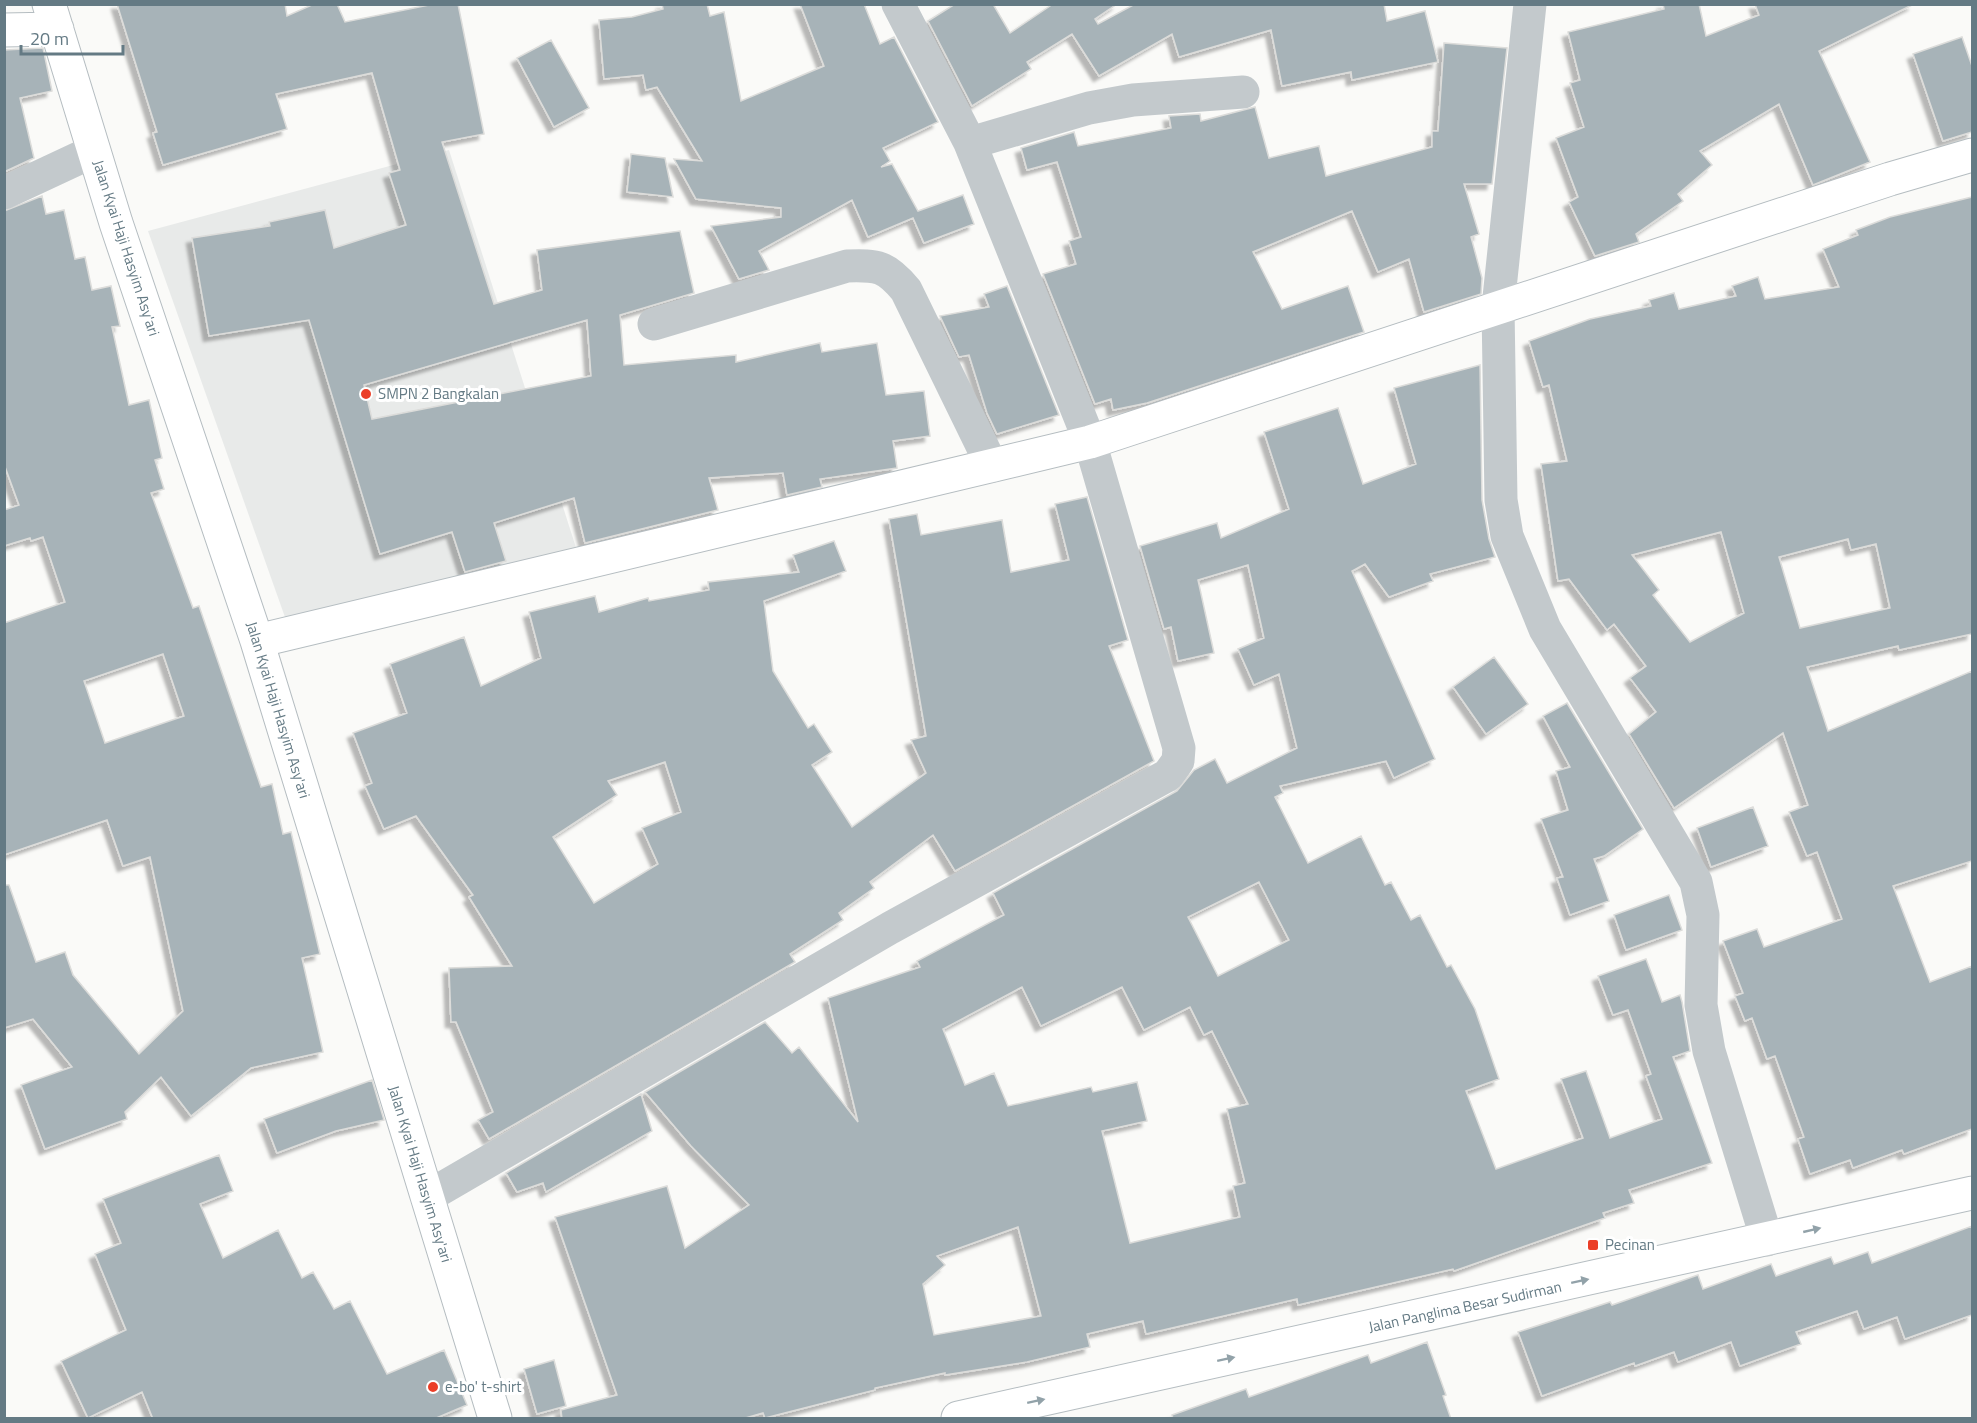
<svg xmlns="http://www.w3.org/2000/svg" width="1977" height="1423" font-family="'Titillium Web',sans-serif">
<defs>
<filter id="shadow"><feDropShadow dx="-5.5" dy="5.5" stdDeviation="1.5" flood-color="#0004"/></filter>
</defs>
<rect width="100%" height="100%" fill="#fafaf8"/>
<path fill="#e8eae9" d="M 449,150 L 579,557 L 286,620 L 148,231 Z"/>
<path fill="#a7b3b8" stroke="#dcdcda" stroke-width="1.5" fill-rule="evenodd" filter="url(#shadow)" d="M 117,4 L 285,4 L 287,16 L 314,4 L 337,4 L 345,22 L 434,4 L 458,4 L 484,134 L 442,142 L 494,304 L 542,290 L 537,250 L 680,231 L 694,293 L 620,315 L 624,365 L 736,355 L 736,362 L 820,343 L 822,352 L 877,343 L 886,395 L 924,391 L 930,436 L 893,441 L 897,468 L 820,479 L 822,487 L 787,495 L 783,473 L 709,478 L 718,510 L 585,543 L 574,498 L 494,523 L 506,561 L 465,572 L 452,532 L 380,554 L 309,320 L 209,336 L 192,238 L 270,226 L 269,222 L 325,210 L 334,248 L 406,225 L 389,173 L 400,170 L 372,73 L 276,94 L 287,129 L 163,165 L 153,133 L 157,132 ZM 587,320 L 591,376 L 372,419 L 364,385 Z
M 662,4 L 707,4 L 710,16 L 724,12 L 741,101 L 824,66 L 800,4 L 864,4 L 880,44 L 894,37 L 938,122 L 883,148 L 890,161 L 881,167 L 892,164 L 918,211 L 963,195 L 974,224 L 924,243 L 913,218 L 868,237 L 852,200 L 759,251 L 769,270 L 739,279 L 711,226 L 781,217 L 781,208 L 696,199 L 674,159 L 702,161 L 657,87 L 646,90 L 643,75 L 604,79 L 599,20 L 632,17 L 663,9 Z
M 955,4 L 993,4 L 1010,33 L 1053,4 L 1117,4 L 1095,19 L 1098,24 L 1135,4 L 1384,4 L 1387,21 L 1425,11 L 1438,62 L 1352,80 L 1351,72 L 1282,86 L 1271,30 L 1179,57 L 1172,34 L 1099,76 L 1072,34 L 1027,62 L 1031,69 L 972,106 L 928,21 Z
M 1663,4 L 1699,4 L 1706,36 L 1759,15 L 1755,4 L 1914,4 L 1819,51 L 1870,162 L 1813,185 L 1779,104 L 1700,151 L 1712,165 L 1678,194 L 1683,201 L 1636,234 L 1639,242 L 1595,256 L 1569,202 L 1578,197 L 1556,138 L 1584,127 L 1570,83 L 1580,80 L 1568,32 L 1664,9 Z
M 1962,37 L 1972,66 L 1972,132 L 1943,141 L 1913,54 Z
M 551,40 L 589,108 L 554,127 L 517,58 Z
M 1444,43 L 1507,48 L 1492,184 L 1464,184 L 1479,234 L 1471,237 L 1482,278 L 1481,294 L 1424,312 L 1409,259 L 1378,272 L 1352,211 L 1253,252 L 1282,309 L 1348,286 L 1364,332 L 1147,403 L 1113,410 L 1111,399 L 1095,404 L 1043,274 L 1076,264 L 1069,241 L 1081,237 L 1057,162 L 1027,170 L 1021,148 L 1074,132 L 1078,146 L 1171,128 L 1169,116 L 1200,114 L 1201,121 L 1255,107 L 1269,158 L 1319,146 L 1326,176 L 1432,147 L 1432,131 L 1438,131 Z
M 43,48 L 52,91 L 20,98 L 34,158 L 4,172 L 4,50 Z
M 631,154 L 665,158 L 673,197 L 627,192 Z
M 42,196 L 46,214 L 64,210 L 75,259 L 85,257 L 92,290 L 111,286 L 120,326 L 112,327 L 129,405 L 149,400 L 162,458 L 155,460 L 164,489 L 151,493 L 193,608 L 199,606 L 261,787 L 272,784 L 283,834 L 291,832 L 320,954 L 302,958 L 323,1052 L 251,1068 L 191,1116 L 161,1077 L 125,1112 L 127,1119 L 45,1149 L 21,1085 L 72,1067 L 33,1019 L 4,1028 L 4,885 L 9,885 L 36,962 L 65,952 L 73,975 L 139,1054 L 183,1011 L 150,857 L 123,866 L 107,820 L 4,855 L 4,623 L 65,602 L 43,537 L 31,541 L 30,538 L 4,546 L 4,510 L 19,505 L 4,464 L 4,211 ZM 163,654 L 184,716 L 105,743 L 84,681 Z
M 1972,197 L 1972,634 L 1899,650 L 1898,646 L 1807,667 L 1828,731 L 1972,671 L 1972,861 L 1893,886 L 1930,982 L 1972,966 L 1972,1129 L 1904,1154 L 1902,1150 L 1853,1168 L 1850,1160 L 1810,1174 L 1798,1139 L 1804,1137 L 1775,1056 L 1767,1059 L 1752,1018 L 1745,1021 L 1735,996 L 1743,993 L 1723,941 L 1757,929 L 1764,947 L 1842,919 L 1817,852 L 1807,856 L 1789,812 L 1808,805 L 1783,733 L 1674,808 L 1629,734 L 1656,712 L 1630,678 L 1646,666 L 1614,624 L 1607,630 L 1569,579 L 1558,581 L 1541,464 L 1567,461 L 1549,385 L 1543,387 L 1529,341 L 1590,319 L 1651,306 L 1649,300 L 1674,293 L 1679,309 L 1736,296 L 1732,286 L 1758,277 L 1765,299 L 1839,287 L 1823,249 L 1858,235 L 1856,230 L 1890,217 ZM 1721,532 L 1744,613 L 1690,642 L 1653,595 L 1659,590 L 1632,555 ZM 1848,539 L 1851,550 L 1876,544 L 1890,608 L 1800,628 L 1779,557 Z
M 1007,286 L 1059,415 L 997,434 L 987,413 L 969,355 L 959,357 L 940,316 L 989,307 L 984,294 Z
M 1480,365 L 1482,500 L 1489,539 L 1495,557 L 1430,574 L 1433,581 L 1389,597 L 1365,564 L 1352,571 L 1435,759 L 1394,778 L 1386,761 L 1280,786 L 1283,793 L 1275,797 L 1308,863 L 1361,836 L 1385,885 L 1391,882 L 1411,920 L 1420,915 L 1447,967 L 1451,965 L 1475,1009 L 1499,1079 L 1466,1091 L 1496,1169 L 1583,1138 L 1561,1079 L 1586,1071 L 1610,1138 L 1662,1119 L 1646,1076 L 1651,1074 L 1628,1010 L 1613,1015 L 1598,976 L 1646,959 L 1662,1002 L 1680,995 L 1682,1002 L 1690,1051 L 1673,1057 L 1712,1163 L 1629,1190 L 1634,1203 L 1603,1213 L 1605,1218 L 1454,1271 L 1453,1269 L 1298,1305 L 1297,1299 L 1146,1334 L 1143,1321 L 1087,1334 L 1090,1347 L 1027,1362 L 945,1375 L 945,1373 L 875,1388 L 875,1390 L 765,1418 L 763,1413 L 742,1419 L 562,1419 L 561,1410 L 617,1395 L 555,1217 L 667,1186 L 685,1248 L 749,1205 L 691,1146 L 645,1092 L 765,1022 L 792,1053 L 799,1047 L 858,1122 L 828,998 L 920,967 L 917,961 L 1004,915 L 993,893 L 1177,791 L 1194,770 L 1215,759 L 1227,783 L 1297,748 L 1279,674 L 1254,685 L 1238,649 L 1264,638 L 1248,565 L 1198,580 L 1214,653 L 1178,661 L 1171,627 L 1164,629 L 1140,546 L 1217,523 L 1221,538 L 1289,509 L 1264,432 L 1338,408 L 1363,484 L 1416,464 L 1394,388 ZM 1259,882 L 1289,940 L 1218,976 L 1188,917 ZM 1022,987 L 1041,1026 L 1122,987 L 1144,1030 L 1190,1007 L 1204,1035 L 1212,1031 L 1248,1104 L 1227,1109 L 1245,1183 L 1233,1186 L 1240,1217 L 1130,1243 L 1102,1131 L 1147,1121 L 1137,1082 L 1093,1092 L 1091,1087 L 1008,1106 L 994,1073 L 965,1085 L 943,1029 ZM 1018,1227 L 1041,1316 L 934,1335 L 923,1284 L 945,1265 L 937,1256 Z
M 1087,497 L 1128,640 L 1109,646 L 1154,761 L 955,871 L 933,835 L 870,882 L 874,888 L 839,913 L 843,920 L 790,954 L 795,962 L 489,1139 L 478,1120 L 493,1112 L 456,1022 L 451,1022 L 449,968 L 512,966 L 469,897 L 473,895 L 416,816 L 384,829 L 365,786 L 372,783 L 353,733 L 407,713 L 390,664 L 464,637 L 481,686 L 541,658 L 529,612 L 595,596 L 599,612 L 648,598 L 649,601 L 709,590 L 708,582 L 799,572 L 793,555 L 834,541 L 846,571 L 764,601 L 773,671 L 808,728 L 814,724 L 832,752 L 812,765 L 852,827 L 926,773 L 911,740 L 926,736 L 889,519 L 917,514 L 921,535 L 1002,520 L 1011,572 L 1069,560 L 1055,504 ZM 665,762 L 681,812 L 642,828 L 658,864 L 594,903 L 553,837 L 617,795 L 608,781 Z
M 1494,657 L 1528,704 L 1486,734 L 1453,687 Z
M 1567,703 L 1643,829 L 1604,856 L 1594,859 L 1609,901 L 1570,915 L 1557,878 L 1563,877 L 1541,819 L 1568,810 L 1556,771 L 1570,767 L 1543,716 Z
M 1753,807 L 1768,846 L 1711,867 L 1697,828 Z
M 1669,895 L 1682,930 L 1626,950 L 1614,915 Z
M 372,1080 L 384,1120 L 336,1131 L 277,1153 L 264,1119 Z
M 641,1094 L 652,1131 L 546,1192 L 543,1183 L 517,1192 L 506,1173 Z
M 219,1155 L 233,1191 L 200,1204 L 223,1258 L 278,1230 L 302,1278 L 313,1272 L 334,1309 L 350,1301 L 387,1374 L 444,1350 L 467,1405 L 434,1419 L 153,1419 L 142,1392 L 88,1418 L 61,1361 L 126,1330 L 95,1254 L 121,1243 L 103,1199 Z
M 1972,1226 L 1972,1315 L 1905,1339 L 1897,1317 L 1864,1329 L 1857,1311 L 1796,1332 L 1801,1344 L 1740,1366 L 1731,1342 L 1678,1362 L 1674,1352 L 1635,1366 L 1634,1363 L 1542,1396 L 1518,1332 L 1610,1302 L 1612,1305 L 1698,1275 L 1703,1289 L 1771,1264 L 1776,1276 L 1831,1257 L 1834,1264 L 1868,1252 L 1872,1263 Z
M 1427,1342 L 1446,1395 L 1443,1396 L 1451,1419 L 1173,1419 L 1172,1415 L 1246,1389 L 1249,1397 L 1368,1355 L 1371,1363 Z
M 554,1360 L 566,1406 L 537,1414 L 524,1369 Z"/>
<g fill="none" stroke-linecap="round" stroke-linejoin="round">
<defs>
<path id="secondary" d="M 49,4 L 116,223 L 257,641 L 495,1418
M 4,30 L 57,29
M 257,641 L 1090,442 L 1890,179 L 1972,155
M 958,1418 L 1972,1193"/>
</defs>
<use href="#secondary" stroke="#b5bdc1" stroke-width="35"/>
<path stroke="#c3c9cc" stroke-width="33" d="M 1530,4 L 1498,307 L 1501,500 L 1507,536 L 1545,629 L 1696,882 L 1703,915 L 1701,1005 L 1709,1051 L 1767,1240
M 970,143 L 1089,108 L 1133,100 L 1243,92
M 4,193 L 94,151
M 654,324 L 847,266 C 878,265 886,266 906,290 L 992,466
M 427,1197 L 890,928 L 1168,775 L 1178,761 L 1179,748 L 1090,442 L 970,143 L 898,4"/>
<use href="#secondary" stroke="#fff" stroke-width="33"/>
</g>
<defs><path id="oneway-solid" d="M-6-.8H1V-3.2L6.5 0L1 3.2V.8H-6Z" transform="scale(1.5)"/></defs>
<g fill="#92a2a9">
<use href="#oneway-solid" transform="translate(1812 1230) rotate(-13)"/>
<use href="#oneway-solid" transform="translate(1580 1281) rotate(-12)"/>
<use href="#oneway-solid" transform="translate(1226 1359) rotate(-12)"/>
<use href="#oneway-solid" transform="translate(1036 1401) rotate(-12)"/>
</g>
<g fill="#eb3e27" stroke="#fff" stroke-width="2">
<circle cx="366" cy="394" r="6"/>
<rect x="1587" y="1239" width="12" height="12" rx="3"/>
<circle cx="433" cy="1387" r="6"/>
</g>
<g text-anchor="middle" stroke-width="6" stroke-linejoin="round" paint-order="stroke">
<g font-size="15" fill="#647a84" stroke="#fff">
<text transform="translate(126 248) rotate(72)" y="5">Jalan Kyai Haji Hasyim Asy'ari</text>
<text transform="translate(278 710) rotate(73)" y="5">Jalan Kyai Haji Hasyim Asy'ari</text>
<text transform="translate(420 1174) rotate(73)" y="5">Jalan Kyai Haji Hasyim Asy'ari</text>
<text transform="translate(1465 1307) rotate(-12)" y="5">Jalan Panglima Besar Sudirman</text>
</g>
<g font-size="15" fill="#647a84" stroke="#fff" text-anchor="start">
<text x="378" y="399">SMPN 2 Bangkalan</text>
<text x="1605" y="1250">Pecinan</text>
<text x="445" y="1392">e-bo' t-shirt</text>
</g>
</g>
<rect width="1977" height="1423" fill="none" stroke="#647a84" stroke-width="12"/>
<path d="M21 45v9h102v-9" fill="none" stroke="#647a84" stroke-width="3"/>
<text x="30" y="45" font-size="18" fill="#647a84" stroke="#ffffff" stroke-width="4.5" paint-order="stroke">20 m</text>
</svg>
